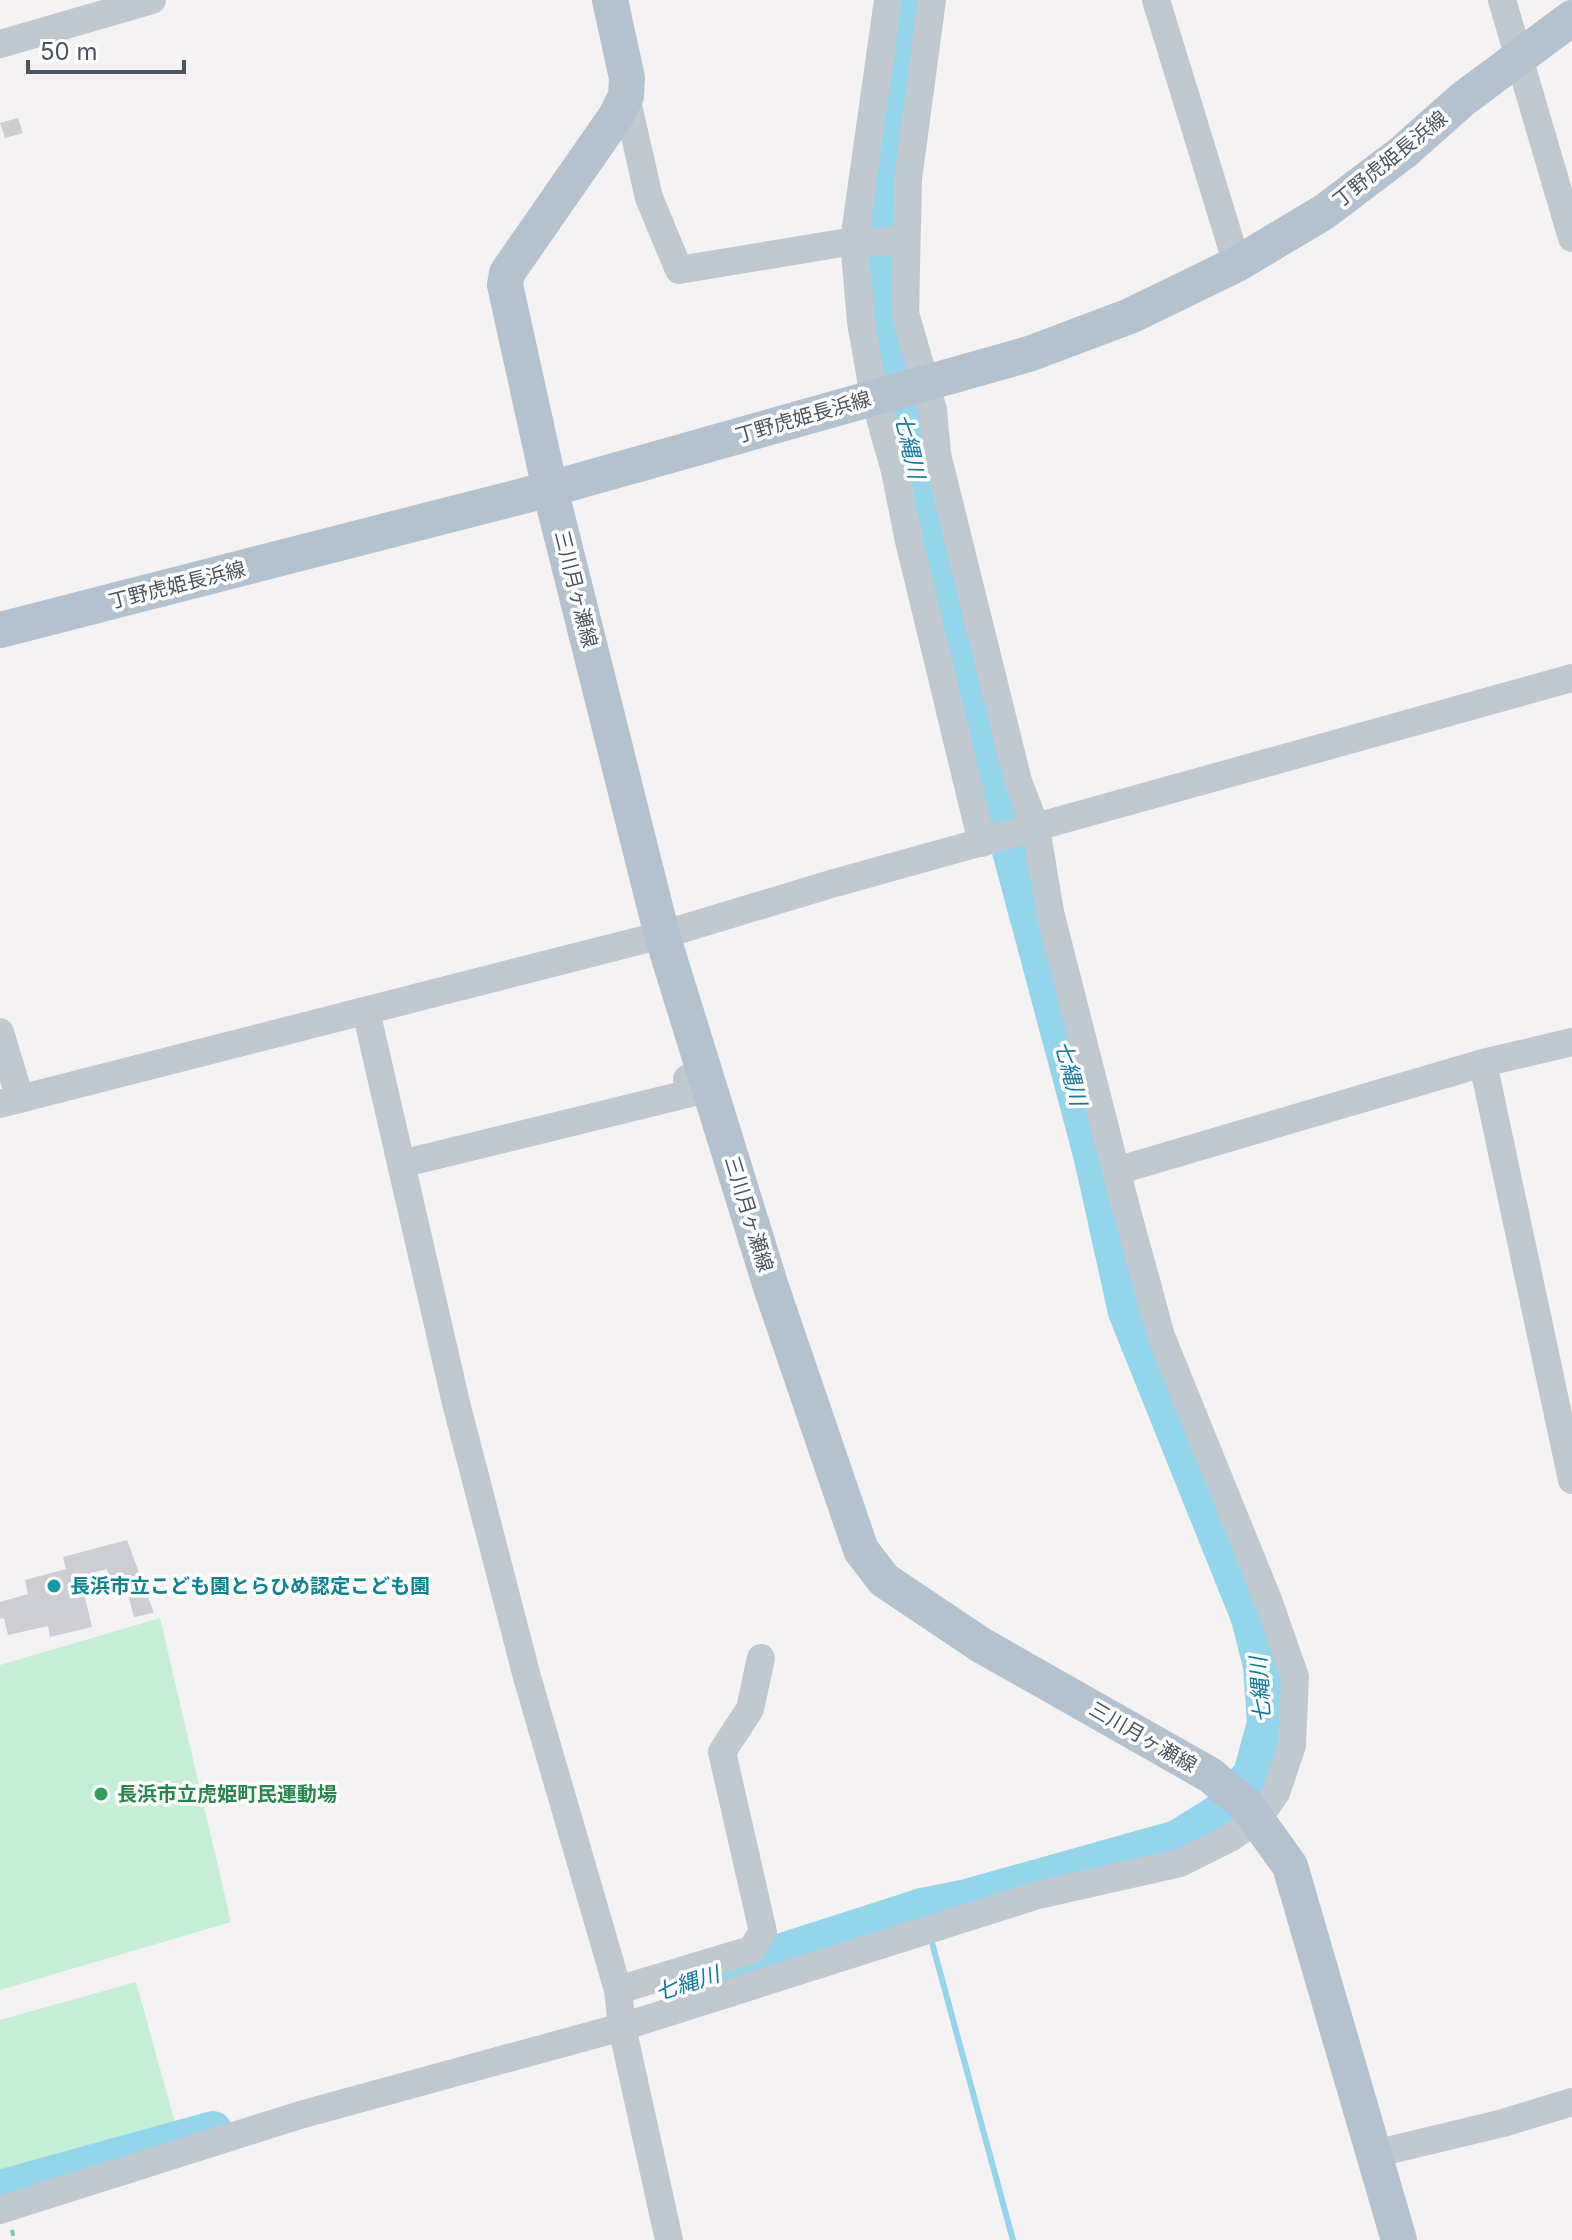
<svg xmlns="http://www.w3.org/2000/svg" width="1572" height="2240" font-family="Inter,'Noto Sans JP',sans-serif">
<rect width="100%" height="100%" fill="#f4f2f2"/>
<path fill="#c4efd6" d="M 160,1618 L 231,1922 L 0,1990 L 0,1665 Z
M 136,1982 L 177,2130 L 0,2179 L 0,2020 Z"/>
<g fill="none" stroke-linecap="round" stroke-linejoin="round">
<path stroke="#93d5ea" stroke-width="6" d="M 922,1907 L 927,1924
M 931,1939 L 1013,2240"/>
<path stroke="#93d5ea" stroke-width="38" d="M 714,1974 L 922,1907 L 963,1899 L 1177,1839 L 1220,1812 L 1252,1774 L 1266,1723 L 1262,1666 L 1250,1618 L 1127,1312 L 1092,1154 L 968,690 L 885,341 L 881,286 L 882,187 L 908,0
M 0,2189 L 213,2130"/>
</g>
<path fill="#cdced4" d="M 18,118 L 23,133 L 5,138 L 0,123 Z
M 127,1540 L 154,1613 L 134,1617 L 127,1591 L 113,1595 L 107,1569 L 80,1576 L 92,1627 L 50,1637 L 48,1626 L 8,1635 L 4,1618 L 0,1619 L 0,1602 L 28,1594 L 25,1580 L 66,1569 L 63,1557 Z"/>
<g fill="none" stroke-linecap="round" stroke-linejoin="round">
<path stroke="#7dcca7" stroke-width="4" stroke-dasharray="6 4" stroke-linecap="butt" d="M 12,2230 L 14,2240"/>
<path stroke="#c1c9d0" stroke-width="28" d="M 888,0 L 854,241 L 861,322 L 874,396 L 895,471 L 909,541 L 982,843
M 932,0 L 908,179 L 905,313 L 933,410 L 937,454 L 1018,781 L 1036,828 L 1050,912 L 1116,1171 L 1483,1063
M 1156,0 L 1237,264
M 1502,0 L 1572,238
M 0,44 L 152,0
M 626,96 L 649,198 L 679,270 L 854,241 L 906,242
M 0,1032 L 20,1099
M 1572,1042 L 1483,1063 L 1572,1480
M 0,1104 L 662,935 L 831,884 L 1572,678
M 401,1164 L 691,1093 L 687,1079 L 705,1074
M 618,1990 L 751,1950 L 763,1932 L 722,1752 L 750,1709 L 761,1658
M 1374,2154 L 1503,2123 L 1572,2102
M 0,2210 L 300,2115 L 622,2027 L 618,1990 L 527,1677 L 456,1403 L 366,1011
M 669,2240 L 622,2027 L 1038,1895 L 1180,1863 L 1230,1838 L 1257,1820 L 1276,1793 L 1292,1745 L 1295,1677 L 1268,1600 L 1161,1336 L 1116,1171"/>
<path stroke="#b4c1cf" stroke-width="36" d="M 610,0 L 627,78 L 626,96 L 616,116 L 507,273 L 505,285 L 550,489 L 662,935 L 771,1287 L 861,1550 L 884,1580 L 981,1645 L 1210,1775 L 1247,1806 L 1290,1866 L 1399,2240
M 0,630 L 550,489 L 1029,354 L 1130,316 L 1237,264 L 1324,212 L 1402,153 L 1463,99 L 1572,18"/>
</g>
<circle fill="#0f9aa8" stroke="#fff" stroke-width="3" cx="54" cy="1586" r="8"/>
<circle fill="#2e9e5b" stroke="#fff" stroke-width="3" cx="101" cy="1794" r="8"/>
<g text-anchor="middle" stroke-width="7" stroke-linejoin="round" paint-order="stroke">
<g font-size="20" fill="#4a555f" stroke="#fff">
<text transform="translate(1390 159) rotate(-39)" y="7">丁野虎姫長浜線</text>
<text transform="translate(803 417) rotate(-16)" y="7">丁野虎姫長浜線</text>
<text transform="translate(177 585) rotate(-14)" y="7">丁野虎姫長浜線</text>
<text transform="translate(576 589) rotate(76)" y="7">三川月ヶ瀬線</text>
<text transform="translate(749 1214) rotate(73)" y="7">三川月ヶ瀬線</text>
<text transform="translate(1143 1737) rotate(30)" y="7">三川月ヶ瀬線</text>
</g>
<g font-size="20" font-weight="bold" fill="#0d838f" stroke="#fff" text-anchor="start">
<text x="70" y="1593">長浜市立こども園とらひめ認定こども園</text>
</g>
<g font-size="20" font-weight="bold" fill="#27864d" stroke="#fff" text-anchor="start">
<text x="117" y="1801">長浜市立虎姫町民運動場</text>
</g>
<g font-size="22" font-style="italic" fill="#127b9c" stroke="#fff">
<text transform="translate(910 446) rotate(77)" y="8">七縄川</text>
<text transform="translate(1071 1073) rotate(75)" y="8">七縄川</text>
<text transform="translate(1260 1690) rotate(-94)" y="8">七縄川</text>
<text transform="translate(687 1983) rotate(-18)" y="8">七縄川</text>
</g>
</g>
<path d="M28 60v12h156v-12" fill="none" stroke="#4a555f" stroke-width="4"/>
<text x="40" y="60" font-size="24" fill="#4a555f" stroke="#ffffff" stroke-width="6" paint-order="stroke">50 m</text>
</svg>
